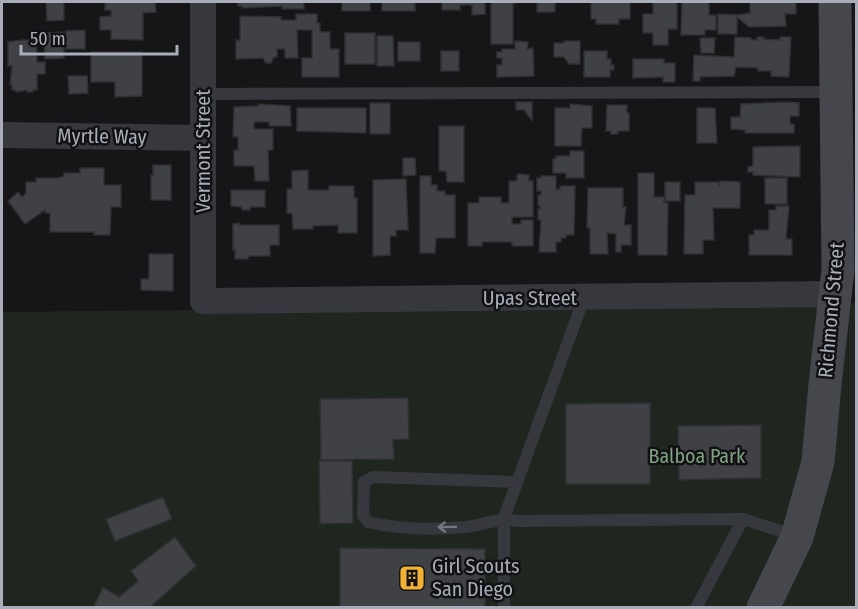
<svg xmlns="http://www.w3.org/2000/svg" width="858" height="609" font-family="'Fira Sans Condensed',sans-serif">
<rect width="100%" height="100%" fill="#161618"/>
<path fill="#1e261f" d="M 856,303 L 856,607 L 2,607 L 2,312 Z"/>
<path fill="#404145" stroke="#303034" stroke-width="1.5" d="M 46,2 L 64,2 L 64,20 L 47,21 Z
M 105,2 L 155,2 L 156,12 L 143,13 L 143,40 L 111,39 L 111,30 L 100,30 L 100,17 L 111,16 L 111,10 L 105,10 Z
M 238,2 L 304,2 L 304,9 L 282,9 L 282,6 L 242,8 L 242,6 L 238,6 Z
M 342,2 L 370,2 L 370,11 L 342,11 Z
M 382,2 L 415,2 L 415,11 L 382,11 Z
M 442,2 L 485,2 L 485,14 L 472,15 L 472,5 L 460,5 L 460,10 L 442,10 Z
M 491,2 L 518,2 L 513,4 L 513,44 L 491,44 Z
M 537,2 L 555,2 L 555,12 L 537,12 Z
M 591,2 L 630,2 L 630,19 L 619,19 L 619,24 L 596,24 L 596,19 L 591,19 Z
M 653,2 L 677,2 L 677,29 L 668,29 L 668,45 L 653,45 L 653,33 L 643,33 L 643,14 L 653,14 Z
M 682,2 L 709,2 L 709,15 L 716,15 L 716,30 L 705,30 L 705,35 L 681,35 Z
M 750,2 L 796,2 L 796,14 L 785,14 L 786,26 L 749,27 L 737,17 L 737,34 L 718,34 L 718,14 L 737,15 L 750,13 Z
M 296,14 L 317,14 L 317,23 L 320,23 L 320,32 L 330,32 L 330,49 L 339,49 L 339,77 L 302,77 L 302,58 L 312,58 L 312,30 L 297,30 L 298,58 L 285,58 L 285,49 L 277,49 L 277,57 L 274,57 L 271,63 L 266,63 L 263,58 L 236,59 L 236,40 L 240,41 L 240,16 L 281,17 L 281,20 L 296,20 Z
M 85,30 L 85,49 L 66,49 L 66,31 Z
M 64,32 L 64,58 L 45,59 L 44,33 Z
M 345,33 L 375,33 L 375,64 L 345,64 Z
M 377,36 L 393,36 L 394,66 L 377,66 Z
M 735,37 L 751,38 L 751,40 L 757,40 L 757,37 L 764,37 L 764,39 L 780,40 L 780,37 L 791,37 L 789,77 L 771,76 L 771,71 L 758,71 L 758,68 L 736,67 L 734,76 L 700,77 L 700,81 L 693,81 L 694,55 L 734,57 Z
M 700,38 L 715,38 L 714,53 L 701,53 Z
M 22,40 L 36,40 L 37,62 L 45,62 L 45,74 L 37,74 L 37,90 L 33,90 L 33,92 L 27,92 L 27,90 L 16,92 L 16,90 L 12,90 L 12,84 L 10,85 L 12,66 L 8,66 L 8,42 Z
M 515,41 L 528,42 L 527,49 L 533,48 L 534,76 L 497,77 L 497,65 L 502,65 L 502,58 L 497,58 L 497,52 L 502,52 L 502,49 L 515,49 Z
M 564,41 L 580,41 L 580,64 L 569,64 L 564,57 L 554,57 L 554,43 L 564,43 Z
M 398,42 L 420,42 L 420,61 L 398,61 Z
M 441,51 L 459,51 L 459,71 L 441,71 Z
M 584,51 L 607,51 L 607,59 L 611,59 L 611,65 L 614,65 L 614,70 L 610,70 L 610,77 L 584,77 Z
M 91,52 L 142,52 L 142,96 L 115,97 L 115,82 L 91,82 Z
M 633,59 L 664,59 L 664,63 L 675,63 L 675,82 L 663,82 L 663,77 L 633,78 Z
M 68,76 L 87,76 L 88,93 L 69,94 Z
M 516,102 L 532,102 L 532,120 L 524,110 L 516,110 Z
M 784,102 L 799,103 L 799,116 L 790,116 L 790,124 L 794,124 L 794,133 L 745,133 L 745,130 L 731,129 L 731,117 L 740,117 L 741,104 Z
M 370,103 L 390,103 L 390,134 L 370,134 Z
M 258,104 L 290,106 L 291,126 L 269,126 L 269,122 L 254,122 L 254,129 L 273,129 L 273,150 L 268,150 L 269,181 L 255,181 L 254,166 L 234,166 L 234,150 L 238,150 L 238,137 L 233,137 L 234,107 L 258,106 Z
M 570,104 L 592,106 L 592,128 L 582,128 L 581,146 L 555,146 L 555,108 L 570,108 Z
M 607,105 L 627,105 L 627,113 L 629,113 L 629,131 L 618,131 L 618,134 L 611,134 L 611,131 L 606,131 Z
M 297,108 L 366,108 L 366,133 L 297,131 Z
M 697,108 L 715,108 L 717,143 L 697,143 Z
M 439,126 L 464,126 L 464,182 L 447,182 L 446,171 L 439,171 Z
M 800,146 L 800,177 L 753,175 L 753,172 L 748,172 L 748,167 L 753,166 L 753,147 Z
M 570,151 L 584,151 L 584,178 L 566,178 L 566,173 L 553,173 L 553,159 L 556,159 L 556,156 L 570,156 Z
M 403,158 L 415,158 L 416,175 L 403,176 Z
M 153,165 L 171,165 L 171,200 L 151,200 L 151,175 L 153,175 Z
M 80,168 L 104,168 L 104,185 L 121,185 L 121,207 L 111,207 L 110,235 L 94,235 L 94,232 L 50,232 L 50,213 L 45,213 L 45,210 L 25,224 L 8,201 L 18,192 L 22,197 L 26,193 L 26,182 L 36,182 L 36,178 L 59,178 L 64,176 L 64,173 L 80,173 Z
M 308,170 L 308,190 L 329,190 L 329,186 L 354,186 L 354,198 L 357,198 L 357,233 L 338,233 L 338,225 L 313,226 L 313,229 L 293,229 L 292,213 L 287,213 L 287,189 L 292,189 L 292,171 Z
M 638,173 L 654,173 L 654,197 L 664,197 L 664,203 L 668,203 L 667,255 L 638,255 Z
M 517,174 L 529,175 L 529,181 L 533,181 L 533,217 L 512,217 L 512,224 L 521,224 L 521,220 L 533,220 L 533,246 L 512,246 L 512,242 L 482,242 L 482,246 L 468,246 L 468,203 L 479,203 L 479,197 L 501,197 L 501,203 L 509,203 L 509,181 L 517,181 Z
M 420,176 L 431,176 L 431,185 L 437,185 L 437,191 L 445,191 L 445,195 L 455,195 L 455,238 L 436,238 L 435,253 L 420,253 Z
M 541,176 L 556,176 L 556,189 L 560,190 L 560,186 L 575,186 L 574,235 L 566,235 L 566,238 L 561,238 L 561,242 L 556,242 L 556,252 L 539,252 L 541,220 L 538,220 L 538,209 L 540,209 L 540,206 L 538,206 L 538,195 L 541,195 L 541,191 L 537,191 L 537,178 L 541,178 Z
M 765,178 L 787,178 L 787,204 L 765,204 Z
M 406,179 L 408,230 L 396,230 L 396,236 L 390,236 L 390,255 L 373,256 L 373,180 Z
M 720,181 L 740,182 L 740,208 L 713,208 L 714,240 L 703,240 L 703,254 L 684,254 L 685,195 L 695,195 L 695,182 L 719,182 L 719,187 Z
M 665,182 L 680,182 L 680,201 L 665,201 Z
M 588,188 L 623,188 L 623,207 L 626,207 L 624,225 L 631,225 L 631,245 L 621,245 L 621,252 L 616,252 L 616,234 L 607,233 L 608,254 L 590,254 L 590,228 L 587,228 Z
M 231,190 L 265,190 L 265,207 L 250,207 L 250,210 L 242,210 L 242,207 L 231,206 Z
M 776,206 L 789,206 L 786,239 L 792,239 L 792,255 L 749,255 L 749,235 L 754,235 L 754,230 L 769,230 L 769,210 L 776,210 Z
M 239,223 L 239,225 L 279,225 L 279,245 L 270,245 L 270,256 L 248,256 L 248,259 L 235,259 L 235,249 L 233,250 L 233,224 Z
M 149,254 L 173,254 L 173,291 L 141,290 L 141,279 L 149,279 Z
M 408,398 L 409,439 L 393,440 L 394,459 L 321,460 L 320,399 Z
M 650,403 L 650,484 L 566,484 L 566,404 Z
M 761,425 L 761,478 L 679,480 L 678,426 Z
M 319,461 L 352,461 L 353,523 L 320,524 Z
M 163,497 L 172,519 L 115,541 L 106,519 Z
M 175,537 L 196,566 L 149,608 L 93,608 L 103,587 L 119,597 L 138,581 L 131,571 Z
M 340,548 L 485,549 L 485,608 L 340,608 Z"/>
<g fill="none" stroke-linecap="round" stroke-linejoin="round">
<path stroke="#37383d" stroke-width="12" d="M 203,94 L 834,92
M 517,482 L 373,477 L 364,482 L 363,515 L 368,522 C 398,529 435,530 466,527 C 485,525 498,517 517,521 L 743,519 L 696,608
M 743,519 L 796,536
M 504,608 L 504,518 L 584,298"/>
<path stroke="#37383d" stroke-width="26" d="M 203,2 L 203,301 L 835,294
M 2,135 L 203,138"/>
<path stroke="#45474d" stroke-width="33" d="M 763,608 L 797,537 L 818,462 L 825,384 L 838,270 L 835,2"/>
</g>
<defs><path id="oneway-shaft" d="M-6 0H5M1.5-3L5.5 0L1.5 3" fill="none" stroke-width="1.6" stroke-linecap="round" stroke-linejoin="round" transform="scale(1.5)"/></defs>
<use stroke="#757881" href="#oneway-shaft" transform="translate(447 527) rotate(179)"/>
<defs>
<symbol id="building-square" viewBox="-11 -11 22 22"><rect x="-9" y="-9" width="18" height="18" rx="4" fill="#f2b134" stroke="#111113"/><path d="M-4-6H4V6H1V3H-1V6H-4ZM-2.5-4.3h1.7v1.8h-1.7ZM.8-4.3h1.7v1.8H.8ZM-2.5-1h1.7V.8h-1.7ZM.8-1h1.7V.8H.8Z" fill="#111"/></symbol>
</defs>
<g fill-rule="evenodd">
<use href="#building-square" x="397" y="563" width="30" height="30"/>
</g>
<g text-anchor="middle" stroke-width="5" stroke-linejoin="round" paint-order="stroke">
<g font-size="20" fill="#a8adb8" stroke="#111113">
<text transform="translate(102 136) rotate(1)" y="7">Myrtle Way</text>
<text transform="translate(203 151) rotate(-90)" y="7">Vermont Street</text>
<text x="530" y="305">Upas Street</text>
<text transform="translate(831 310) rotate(-85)" y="7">Richmond Street</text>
</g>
<g font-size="20" fill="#7fa381" stroke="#111113">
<text x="697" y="463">Balboa Park</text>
</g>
<g font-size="20" fill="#a8adb8" stroke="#111113" text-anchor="start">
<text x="432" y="573">Girl Scouts<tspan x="432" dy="23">San Diego</tspan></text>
</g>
</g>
<rect width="858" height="609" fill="none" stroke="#a8adb8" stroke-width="6"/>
<path d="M21 45v9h156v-9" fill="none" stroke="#a8adb8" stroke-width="3"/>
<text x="30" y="45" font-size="18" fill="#a8adb8" stroke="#111113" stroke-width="4.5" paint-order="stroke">50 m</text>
</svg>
